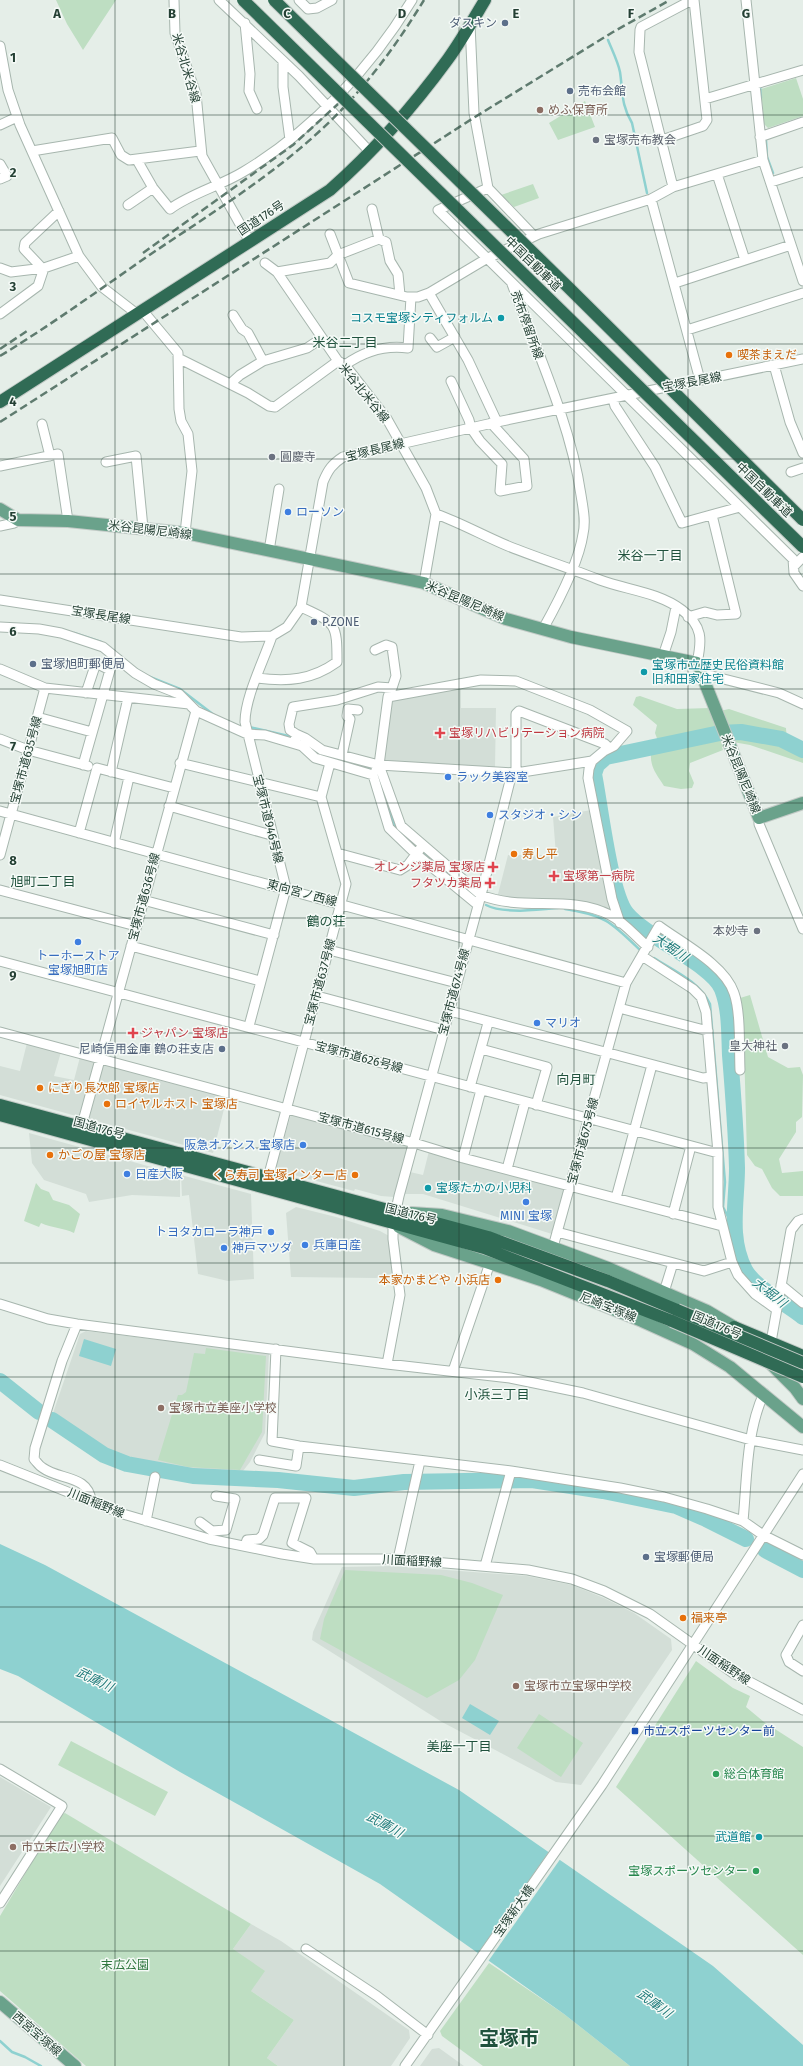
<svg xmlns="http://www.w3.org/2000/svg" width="803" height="2066" font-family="'Fira Sans','Noto Sans JP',sans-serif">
<rect width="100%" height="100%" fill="#e5eee8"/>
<path fill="#d3ded7" d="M 461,687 L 461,708 L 496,708 L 495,768 L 383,762 L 389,702 L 394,698 Z
M 591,810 L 614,910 L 605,909 L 604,906 L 560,899 L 497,898 L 508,855 L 556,855 L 553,817 Z
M 27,1043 L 61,1052 L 54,1076 L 74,1080 L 80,1057 L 92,1060 L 95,1064 L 80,1117 L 0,1095 L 0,1066 L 20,1071 Z
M 107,1064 L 150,1075 L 150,1078 L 227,1097 L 213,1153 L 89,1119 L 103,1066 Z
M 291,1114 L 406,1144 L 408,1147 L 394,1197 L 381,1196 L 355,1189 L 354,1191 L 275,1170 Z
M 29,1133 L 180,1175 L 180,1197 L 132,1195 L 89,1202 L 86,1194 L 44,1180 L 32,1163 Z
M 429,1151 L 561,1187 L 564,1191 L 552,1234 L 423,1194 L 404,1194 L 410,1172 L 423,1175 Z
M 181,1175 L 251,1194 L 254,1279 L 228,1281 L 198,1274 L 189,1195 L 182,1196 Z
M 296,1207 L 336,1217 L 380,1231 L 391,1237 L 393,1274 L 376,1278 L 291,1277 L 286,1213 Z
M 86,1331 L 269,1353 L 265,1433 L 250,1462 L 239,1476 L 175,1471 L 112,1456 L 52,1416 L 80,1334 Z
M 393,1566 L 527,1576 L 572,1585 L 604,1598 L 634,1613 L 671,1639 L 672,1650 L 581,1785 L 556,1782 L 442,1722 L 312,1640 L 313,1632 L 342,1567 Z
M 0,1777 L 51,1807 L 0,1886 Z
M 251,1924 L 281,1941 L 409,2030 L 410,2038 L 391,2066 L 278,2066 L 267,2058 L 294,2020 L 251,1991 L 233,1949 Z
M 439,2048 L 464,2066 L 420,2066 L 432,2049 Z"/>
<path fill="#bedec2" d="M 56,0 L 116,0 L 83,50 L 67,24 Z
M 796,78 L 803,99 L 803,116 L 768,128 L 764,124 L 761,89 Z
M 585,101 L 595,127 L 558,140 L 549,123 Z
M 533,184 L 539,198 L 514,207 L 501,195 Z
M 640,696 L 677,709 L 710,708 L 725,746 L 722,747 L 723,750 L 690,763 L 689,771 L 694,783 L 692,788 L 681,789 L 664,786 C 657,775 650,767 651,754 L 659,752 L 661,749 L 655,733 L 657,725 L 633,705 L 636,697 Z
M 729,709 L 786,728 C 786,740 793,741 803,744 L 803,763 L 750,745 L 733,742 L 720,711 Z
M 750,995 L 768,1057 L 788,1068 L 800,1067 L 803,1075 L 802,1117 L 796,1122 L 796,1132 L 779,1159 L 782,1173 L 803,1171 L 803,1196 L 780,1196 L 772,1188 L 762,1169 L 755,1166 L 747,1155 L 744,1047 L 730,1001 Z
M 36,1183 L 41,1189 L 49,1192 L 53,1200 L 69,1205 L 80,1214 L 74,1233 C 64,1228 52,1228 41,1223 L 39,1227 L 24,1221 Z
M 206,1348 L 266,1356 L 262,1432 L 240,1470 L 188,1467 L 158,1460 L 178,1395 L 182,1395 L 186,1392 L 194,1353 L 205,1354 Z
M 345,1570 L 441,1575 L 472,1583 L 503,1595 L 475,1660 L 459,1680 L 427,1698 L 320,1639 L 324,1619 Z
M 696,1661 L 733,1688 L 750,1696 L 746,1707 L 764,1722 L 803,1747 L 803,1955 L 616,1787 Z
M 539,1714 L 583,1743 L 561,1777 L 517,1748 Z
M 71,1741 L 168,1792 L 155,1816 L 58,1765 Z
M 65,1813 L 251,1924 L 233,1949 L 265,1971 L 251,1991 L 294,2020 L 267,2058 L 278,2066 L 86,2066 L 0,1991 L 0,1916 L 60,1815 Z
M 489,1963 L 564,2014 L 630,2066 L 483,2066 L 442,2036 L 440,2031 Z"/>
<path fill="#8ed1d0" d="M 84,1339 L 116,1349 L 111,1366 L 79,1356 Z
M 0,1544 L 45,1565 L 459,1790 L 713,1966 L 803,2045 L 803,2066 L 630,2066 L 564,2014 L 380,1884 L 180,1772 L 18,1676 L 0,1669 Z
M 470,1704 L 499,1721 L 490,1735 L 462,1718 Z"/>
<path fill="#e5eee8" d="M 550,1850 L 561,1858 L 487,1963 L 476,1956 Z"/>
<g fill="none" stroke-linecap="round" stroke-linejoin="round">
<path stroke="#8ed1d0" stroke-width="2.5" d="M 608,40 C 612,50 618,62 620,72 C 623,92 621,105 632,123 L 647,193
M 760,86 L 761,98
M 766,141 L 767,157 L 773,173
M 74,633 L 101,642
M 150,677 L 180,689 L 214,715
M 249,727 L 293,737
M 313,751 L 320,755 L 375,770
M 383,789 L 396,830
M 421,851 L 463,887
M 486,905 C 503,914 539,910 558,908
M 565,909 C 606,915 612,923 641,951
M 654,958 C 674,971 699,981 710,1004 L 725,1182 L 723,1207 L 734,1228
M 0,2041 L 12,2052 L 25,2057 L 41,2066"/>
<path stroke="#8ed1d0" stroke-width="16" d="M 803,750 L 781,739 L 741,732 L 720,733 L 606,757 L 597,765 L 594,774 C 600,803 610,894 627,914 C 647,938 712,964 722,989 C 730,1009 729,1034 730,1055 C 733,1092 736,1130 737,1168 C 737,1202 728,1238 745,1270 C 755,1288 786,1303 803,1317
M 0,1381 L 39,1412
M 52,1420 L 104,1455 L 127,1464 L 193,1476 L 278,1480 L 354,1488 L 404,1482 L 532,1480 L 603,1491 L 676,1506 L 706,1519 L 746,1539
M 765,1550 L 803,1570"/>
<defs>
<path id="minor" d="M 174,0 L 175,33 L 196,94 L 202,156 L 250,242
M 219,0 L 299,76 L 370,152
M 299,0 L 308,9 L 317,8 L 332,0
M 746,0 L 763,160 L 803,281
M 245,23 L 250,74 L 249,91 L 257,109
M 470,24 L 474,113 L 488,188 L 534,236
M 0,46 L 8,90 L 20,125 L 79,256 L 102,287 L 137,314
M 283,62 L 283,87 L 290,140
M 705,99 L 803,70
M 0,125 L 17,117
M 760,137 L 803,122
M 662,140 L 703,126 L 707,120 L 694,0
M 32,151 L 112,138 L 121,155 L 129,160 L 200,151
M 137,160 L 153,188 L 170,209 C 192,193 220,186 243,172 C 312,131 371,68 412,0
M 0,164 L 7,176 L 0,179
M 717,174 L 745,260
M 771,182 L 803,172
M 673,187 L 639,52 L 640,30 L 641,27 L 692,0
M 488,188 L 438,210 L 793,559 L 794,573 L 803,586
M 651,199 L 700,380
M 128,205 L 153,188
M 372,209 L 379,239
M 330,234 L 349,283 L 407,297 L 418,297 L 429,293 L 486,259 L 539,234 L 651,199 L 673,187 L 763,160
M 265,263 L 277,272 L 338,361 L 345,365 L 387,419 L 426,488 L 436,514 L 424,583
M 0,268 L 11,272 L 44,268
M 42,268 L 24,249 L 25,243 L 59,211
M 277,272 L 330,263 L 338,255 L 379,239 L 386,242 L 390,261 L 398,274 L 400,295
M 675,283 L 791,245
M 512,284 C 537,351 571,425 581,495 C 583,508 586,521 583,534 C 579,562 557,604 543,629
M 429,293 L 468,360 L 497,422
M 143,311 L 178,353 L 179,409 L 181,421 L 188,434 L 192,471 L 185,533
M 0,314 L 38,286 L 44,268 L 79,256
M 233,315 L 242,329 L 248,333 L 263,361
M 687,330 L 803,293
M 430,338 L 437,347 L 455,337
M 180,359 L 248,393 L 269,406 L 275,407 L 338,361
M 345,365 C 363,352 385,345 408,348 L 411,297
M 774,365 L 790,422 L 803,453
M 451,381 L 469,420 L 471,428 L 480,441 L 502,464 L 500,491 L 527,486 L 524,459 L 491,423
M 230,384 L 240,375 L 263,361 L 307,348 L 322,338
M 613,399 L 615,406 L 655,467 L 682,523 L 740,507
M 42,424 L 50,456
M 106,462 L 136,456 L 143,528
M 0,466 L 58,454 L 68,521
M 791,472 L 803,468
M 436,514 C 461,523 484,536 508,546 C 538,558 569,568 600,580 C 627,590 658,592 682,610 C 703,626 702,640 697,663
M 0,526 L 14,523 L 18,520
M 269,551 L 279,489
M 794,566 L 803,557
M 0,600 L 241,637 L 272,636 L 287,627 L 301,607 L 323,482 C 328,470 332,464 343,457 L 497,422 L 803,359
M 688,617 L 705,612 L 717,615 L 736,614 L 712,515
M 0,627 L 39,629 L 61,633 L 103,647 L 135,673 L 154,684 L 179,694 L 196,711
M 663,656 L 671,632 L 676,607
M 0,669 L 45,688 L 189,704
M 700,673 L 779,693 L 803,704
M 257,678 C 288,682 312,680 337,662 C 337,623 336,623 301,607
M 37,717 L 92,732
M 296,734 L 305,738 L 322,750 L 379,765 L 516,773 L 592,761 L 604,751 L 614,746 L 627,731 L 590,710 L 516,681 L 481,680 L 388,697
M 0,739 L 28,750 L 88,766
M 295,740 L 296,734 L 290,730 L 289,724 L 293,707 L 337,700 L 378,687 L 392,688 L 396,676 L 392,647 L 386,645 L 375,650
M 342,755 L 350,719 L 347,716 L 348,709 L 358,710
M 592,761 L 589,769 L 588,778 L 612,899 L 620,923
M 180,763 L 321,797
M 83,765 L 110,670 L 96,663 L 86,693
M 379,765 L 401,826 L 481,895 C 523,912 569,894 610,915 C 624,922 636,937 648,947
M 376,770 L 379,765 L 388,697 L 390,691
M 111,772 L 128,698
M 516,773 L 516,714 L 519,711 L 605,744 L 609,748
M 169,806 L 271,835
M 0,811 L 626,983
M 759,818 L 759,824 L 803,929
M 79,833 L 97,768 L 174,788
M 114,843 L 129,777
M 337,853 L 400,870 L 408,865 L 420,849
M 0,855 L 45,688
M 0,890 L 136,926
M 143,900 L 274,935
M 131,946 L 260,981
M 329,950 L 457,983
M 642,956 L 693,989 L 701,997 L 706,1012 L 718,1153 L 718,1207 L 732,1262 L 738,1275 L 755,1294 L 776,1309
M 0,961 L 718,1153
M 317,996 L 444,1030
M 619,1008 L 708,1031
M 450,1011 L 703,1078 L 711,1077
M 249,1026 L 286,888 L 245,722 C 245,697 264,660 272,636
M 0,1032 L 414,1143 L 463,1158 L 722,1226
M 481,1049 L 547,1067 L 536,1105
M 470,1087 L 488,1023
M 80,1132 L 196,711 L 247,734 L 265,735 L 302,746 L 315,758 L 373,775 L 389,828 L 416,854 L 478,905
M 463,1158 L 481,1090
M 507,1169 L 525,1102
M 268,1178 L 346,884 L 321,797 L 330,763
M 616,1198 L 652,1065
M 673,1214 L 691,1146
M 557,1232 L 704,1271 L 732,1262
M 553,1247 L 626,983 L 659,926 C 682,943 725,965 734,993 C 741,1013 739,1048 740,1070
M 781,1285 L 803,1303
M 664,1292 L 673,1263
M 0,1304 L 48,1319 L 77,1324 L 387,1364 L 510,1378 L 583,1393 L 751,1440 L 803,1450
M 77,1324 L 62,1361 L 35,1448 L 34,1459 C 37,1462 39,1466 43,1468 C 59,1480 89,1475 91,1501
M 771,1342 L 791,1230 L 798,1221 L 803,1219
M 276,1349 L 272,1441 L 299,1446 L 511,1471 L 485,1566
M 387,1364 L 400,1295 L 393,1239 L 393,1224 L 399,1196 L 481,895 L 512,773
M 453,1371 L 490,1263
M 259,1460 L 296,1466 L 299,1446
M 0,1465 L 123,1514 L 209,1539 L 282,1554 L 314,1559 L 398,1559 L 528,1570 L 572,1579 L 604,1591 L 650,1614 L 733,1673 L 803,1710
M 511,1471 L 620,1488 L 664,1497 L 707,1509 L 743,1521 L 763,1535 L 803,1555
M 146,1521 L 155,1477
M 743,1521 C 747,1480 746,1432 764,1393
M 200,1522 L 212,1531 L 226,1530 L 235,1499 L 216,1496
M 245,1546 L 247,1540 L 259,1539 L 263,1535 L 275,1498 L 306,1498 L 292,1543 L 310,1552 L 314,1559
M 398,1559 L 420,1461
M 803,1625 L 786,1655 L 789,1662 L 803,1671
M 0,1769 L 62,1806 L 0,1903
M 306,1949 L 377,1996 L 428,2035
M 405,2066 L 602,1785 L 803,1474"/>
<path id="major" d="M 0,509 L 18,520 L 68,521 L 185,533 L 424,583 L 506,619 L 571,637 L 697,663 L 759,818 L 803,803
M 411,1213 L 442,1215 L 508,1231 L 608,1268 L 707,1311 L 734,1327 L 795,1388 L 803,1399
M 399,1227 L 434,1245 L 541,1280 L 642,1321 L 693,1344 L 730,1367 L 803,1427
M 0,2002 L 75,2066"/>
<path id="highway" d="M 0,402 L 330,190 C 374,151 413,107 448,59 C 461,41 473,20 485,0
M 0,1105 L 488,1237 L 608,1281 L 677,1310
M 0,1115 L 484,1248 L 672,1321
M 734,1327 L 803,1356"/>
</defs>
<use href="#minor" stroke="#a7b6ae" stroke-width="11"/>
<use href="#major" stroke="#c2cac6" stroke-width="14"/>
<use href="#highway" stroke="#c2cac6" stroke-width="14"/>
<use href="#minor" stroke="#fff" stroke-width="9"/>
<use href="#major" stroke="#6aa28b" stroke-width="12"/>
<use href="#highway" stroke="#306b55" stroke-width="12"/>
<path stroke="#5f7b6f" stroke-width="2.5" stroke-dasharray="8 4" stroke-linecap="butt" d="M 143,253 L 293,145 L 338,104
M 0,349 L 27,331
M 0,356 C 51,325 99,290 148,256 C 207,216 271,177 323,128 C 363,91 396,46 424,0
M 0,422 L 475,117 L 613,32 L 670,0"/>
<defs>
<path id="highway-bridge" d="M 243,0 L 803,547
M 274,0 L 568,287 L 803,520
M 677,1310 L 803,1363
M 672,1321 L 803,1377"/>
</defs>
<use href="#highway-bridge" stroke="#c2cac6" stroke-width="14" stroke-linecap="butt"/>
<use href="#highway-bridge" stroke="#306b55" stroke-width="12"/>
</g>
<path fill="none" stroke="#244034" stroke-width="1" stroke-opacity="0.55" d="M 115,0 L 115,2066M 229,0 L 229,2066M 344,0 L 344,2066M 459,0 L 459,2066M 574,0 L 574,2066M 688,0 L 688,2066M 0,115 L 803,115M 0,230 L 803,230M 0,344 L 803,344M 0,459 L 803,459M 0,574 L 803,574M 0,689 L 803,689M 0,803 L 803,803M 0,918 L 803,918M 0,1033 L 803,1033M 0,1148 L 803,1148M 0,1263 L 803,1263M 0,1377 L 803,1377M 0,1492 L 803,1492M 0,1607 L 803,1607M 0,1722 L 803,1722M 0,1836 L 803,1836M 0,1951 L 803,1951"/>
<g fill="#5c6f8a" stroke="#f5faf7" stroke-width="1.5">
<circle cx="505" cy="23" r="4"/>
<circle cx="570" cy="91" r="4"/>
<circle cx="314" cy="622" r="4"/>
<circle cx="33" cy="664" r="4"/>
<circle cx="222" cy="1049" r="4"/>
<circle cx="646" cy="1557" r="4"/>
</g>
<g fill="#8d6e63" stroke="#f5faf7" stroke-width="1.5">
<circle cx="540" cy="110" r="4"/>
<circle cx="161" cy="1408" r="4"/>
<circle cx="516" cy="1686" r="4"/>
<circle cx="13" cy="1847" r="4"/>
</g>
<g fill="#6b7280" stroke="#f5faf7" stroke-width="1.5">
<circle cx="596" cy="140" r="4"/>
<circle cx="272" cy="457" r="4"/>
<circle cx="757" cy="931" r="4"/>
<circle cx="785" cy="1046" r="4"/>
</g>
<g fill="#0f9aa8" stroke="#f5faf7" stroke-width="1.5">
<circle cx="501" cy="318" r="4"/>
<circle cx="644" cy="672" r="4"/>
<circle cx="428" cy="1188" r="4"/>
<circle cx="759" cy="1837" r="4"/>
</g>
<g fill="#e8710a" stroke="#f5faf7" stroke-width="1.5">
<circle cx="729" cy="355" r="4"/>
<circle cx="514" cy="854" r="4"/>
<circle cx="40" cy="1088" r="4"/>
<circle cx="107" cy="1104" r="4"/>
<circle cx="50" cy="1155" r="4"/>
<circle cx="355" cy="1175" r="4"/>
<circle cx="498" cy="1280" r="4"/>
<circle cx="683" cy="1618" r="4"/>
</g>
<g fill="#3f7fe0" stroke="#f5faf7" stroke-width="1.5">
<circle cx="288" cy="512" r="4"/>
<circle cx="448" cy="777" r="4"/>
<circle cx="490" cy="815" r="4"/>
<circle cx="78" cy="942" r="4"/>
<circle cx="537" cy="1023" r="4"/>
<circle cx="303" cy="1145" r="4"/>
<circle cx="127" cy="1174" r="4"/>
<circle cx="526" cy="1202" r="4"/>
<circle cx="271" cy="1232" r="4"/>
<circle cx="305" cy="1245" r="4"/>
<circle cx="224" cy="1248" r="4"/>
</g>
<g fill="#e0444e" stroke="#f5faf7" stroke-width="1.5">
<path d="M438 727h4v4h4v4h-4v4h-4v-4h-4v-4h4z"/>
<path d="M491 861h4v4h4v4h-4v4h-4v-4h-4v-4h4z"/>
<path d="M552 870h4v4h4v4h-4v4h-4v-4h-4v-4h4z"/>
<path d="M488 877h4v4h4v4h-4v4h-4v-4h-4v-4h4z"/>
<path d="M131 1027h4v4h4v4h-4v4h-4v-4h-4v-4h4z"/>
</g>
<rect fill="#1a4fb4" stroke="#f5faf7" stroke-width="1.5" x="631" y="1727" width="8" height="8" rx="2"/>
<g fill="#2e9e5b" stroke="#f5faf7" stroke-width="1.5">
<circle cx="716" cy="1774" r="4"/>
<circle cx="756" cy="1871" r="4"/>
</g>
<g text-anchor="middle" stroke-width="3" stroke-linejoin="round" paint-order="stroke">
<g font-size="12" fill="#4e5e75" stroke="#f5faf7" text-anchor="start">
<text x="497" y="27" text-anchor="end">ダスキン</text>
<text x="578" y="95">売布会館</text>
<text x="322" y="626">P.ZONE</text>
<text x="41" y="668">宝塚旭町郵便局</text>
<text x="214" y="1053" text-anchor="end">尼崎信用金庫 鶴の荘支店</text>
<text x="654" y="1561">宝塚郵便局</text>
</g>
<g font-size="12" fill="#244034" stroke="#f5faf7">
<text transform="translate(186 68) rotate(74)" y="4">米谷北米谷線</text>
<text transform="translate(261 218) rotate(-33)" y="4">国道176号</text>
<text transform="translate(533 264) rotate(44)" y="4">中国自動車道</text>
<text transform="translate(527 325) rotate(70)" y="4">売布停留所線</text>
<text transform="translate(692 382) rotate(-11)" y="4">宝塚長尾線</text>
<text transform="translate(364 393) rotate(51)" y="4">米谷北米谷線</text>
<text transform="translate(375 450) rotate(-14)" y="4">宝塚長尾線</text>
<text transform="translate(764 490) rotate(44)" y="4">中国自動車道</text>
<text transform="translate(150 530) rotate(7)" y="4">米谷昆陽尼崎線</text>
<text transform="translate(465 601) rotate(23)" y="4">米谷昆陽尼崎線</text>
<text transform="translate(101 615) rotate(9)" y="4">宝塚長尾線</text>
<text transform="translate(26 760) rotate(-75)" y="4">宝塚市道635号線</text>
<text transform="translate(741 774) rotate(68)" y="4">米谷昆陽尼崎線</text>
<text transform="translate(268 819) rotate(76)" y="4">宝塚市道946号線</text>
<text transform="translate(302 893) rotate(15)" y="4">東向宮ノ西線</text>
<text transform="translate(144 897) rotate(-75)" y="4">宝塚市道636号線</text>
<text transform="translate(320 982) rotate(-75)" y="4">宝塚市道637号線</text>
<text transform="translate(454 992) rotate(-75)" y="4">宝塚市道674号線</text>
<text transform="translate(359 1057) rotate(15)" y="4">宝塚市道626号線</text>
<text transform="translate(99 1128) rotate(15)" y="4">国道176号</text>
<text transform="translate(361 1128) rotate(15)" y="4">宝塚市道615号線</text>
<text transform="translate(583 1141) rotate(-75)" y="4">宝塚市道675号線</text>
<text transform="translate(411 1214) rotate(14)" y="4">国道176号</text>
<text transform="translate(608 1307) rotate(22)" y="4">尼崎宝塚線</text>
<text transform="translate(717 1325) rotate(23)" y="4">国道176号</text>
<text transform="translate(96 1503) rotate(22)" y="4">川面稲野線</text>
<text transform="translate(412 1561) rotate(3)" y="4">川面稲野線</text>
<text transform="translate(724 1665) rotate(34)" y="4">川面稲野線</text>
<text transform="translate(514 1911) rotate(-55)" y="4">宝塚新大橋</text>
<text transform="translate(37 2034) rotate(41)" y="4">西宮宝塚線</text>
</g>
<g font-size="12" fill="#785e54" stroke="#f5faf7" text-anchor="start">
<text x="548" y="114">めふ保育所</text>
<text x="169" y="1412">宝塚市立美座小学校</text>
<text x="524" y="1690">宝塚市立宝塚中学校</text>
<text x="21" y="1851">市立末広小学校</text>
</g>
<g font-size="12" fill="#5b616d" stroke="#f5faf7" text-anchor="start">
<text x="604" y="144">宝塚売布教会</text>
<text x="280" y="461">圓慶寺</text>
<text x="749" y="935" text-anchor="end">本妙寺</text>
<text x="777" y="1050" text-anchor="end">皇大神社</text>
</g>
<g font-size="12" fill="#0d838f" stroke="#f5faf7" text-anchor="end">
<text x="493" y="322">コスモ宝塚シティフォルム</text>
<text x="652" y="669" text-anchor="start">宝塚市立歴史民俗資料館<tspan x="652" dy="14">旧和田家住宅</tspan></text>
<text x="436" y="1192" text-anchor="start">宝塚たかの小児科</text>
<text x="751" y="1841">武道館</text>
</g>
<g font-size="12" fill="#c56008" stroke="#f5faf7" text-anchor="start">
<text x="737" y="359">喫茶まえだ</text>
<text x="522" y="858">寿し平</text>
<text x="48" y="1092">にぎり長次郎 宝塚店</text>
<text x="115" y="1108">ロイヤルホスト 宝塚店</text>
<text x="58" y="1159">かごの屋 宝塚店</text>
<text x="347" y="1179" text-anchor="end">くら寿司 宝塚インター店</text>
<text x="490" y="1284" text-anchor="end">本家かまどや 小浜店</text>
<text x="691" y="1622">福来亭</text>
</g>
<g font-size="12" fill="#366cbe" stroke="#f5faf7" text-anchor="start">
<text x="296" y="516">ローソン</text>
<text x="456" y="781">ラック美容室</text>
<text x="498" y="819">スタジオ・シン</text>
<text x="78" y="960" text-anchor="middle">トーホーストア<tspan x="78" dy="14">宝塚旭町店</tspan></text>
<text x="545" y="1027">マリオ</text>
<text x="295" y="1149" text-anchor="end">阪急オアシス 宝塚店</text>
<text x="135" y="1178">日産大阪</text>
<text x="526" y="1220" text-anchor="middle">MINI 宝塚</text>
<text x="263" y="1236" text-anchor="end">トヨタカローラ神戸</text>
<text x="313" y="1249">兵庫日産</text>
<text x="232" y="1252">神戸マツダ</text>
</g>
<g font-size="12" fill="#be3a42" stroke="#f5faf7" text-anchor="start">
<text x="449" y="737">宝塚リハビリテーション病院</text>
<text x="485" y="871" text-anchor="end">オレンジ薬局 宝塚店</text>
<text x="563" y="880">宝塚第一病院</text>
<text x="482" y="887" text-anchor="end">フタツカ薬局</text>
<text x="141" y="1037">ジャパン 宝塚店</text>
</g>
<g font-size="12" fill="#164399" stroke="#f5faf7" text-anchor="start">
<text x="643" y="1735">市立スポーツセンター前</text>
</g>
<g font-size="12" fill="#27864d" stroke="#f5faf7" text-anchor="start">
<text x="724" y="1778">総合体育館</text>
<text x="748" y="1875" text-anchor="end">宝塚スポーツセンター</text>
</g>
<g font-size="12" fill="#2f763e" stroke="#f5faf7">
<text x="125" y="1969">末広公園</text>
</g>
<g font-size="13" fill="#20523d" stroke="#f5faf7">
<text x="345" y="347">米谷二丁目</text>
<text x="650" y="560">米谷一丁目</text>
<text x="43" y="886">旭町二丁目</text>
<text x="326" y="926">鶴の荘</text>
<text x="576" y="1084">向月町</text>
<text x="497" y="1399">小浜三丁目</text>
<text x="459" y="1751">美座一丁目</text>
</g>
<g font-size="13" font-style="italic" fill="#1f7b7b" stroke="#f5faf7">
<text transform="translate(671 947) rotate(34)" y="5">大堀川</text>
<text transform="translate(770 1292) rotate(38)" y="5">大堀川</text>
<text transform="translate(95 1679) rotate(26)" y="5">武庫川</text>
<text transform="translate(385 1824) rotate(29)" y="5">武庫川</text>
<text transform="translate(655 2003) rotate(36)" y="5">武庫川</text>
</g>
<g font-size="20" font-weight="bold" fill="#20523d" stroke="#f5faf7">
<text x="509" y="2045">宝塚市</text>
</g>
</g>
<g font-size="13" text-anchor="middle" font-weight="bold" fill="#244034" stroke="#f5faf7" stroke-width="3" stroke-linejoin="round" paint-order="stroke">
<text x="57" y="18">A</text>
<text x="172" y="18">B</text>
<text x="287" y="18">C</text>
<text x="402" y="18">D</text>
<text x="516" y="18">E</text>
<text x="631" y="18">F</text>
<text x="746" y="18">G</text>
<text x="13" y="62">1</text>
<text x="13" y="177">2</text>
<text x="13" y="291">3</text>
<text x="13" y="406">4</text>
<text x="13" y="521">5</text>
<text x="13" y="636">6</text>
<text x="13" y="751">7</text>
<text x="13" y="865">8</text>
<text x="13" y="980">9</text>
</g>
</svg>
